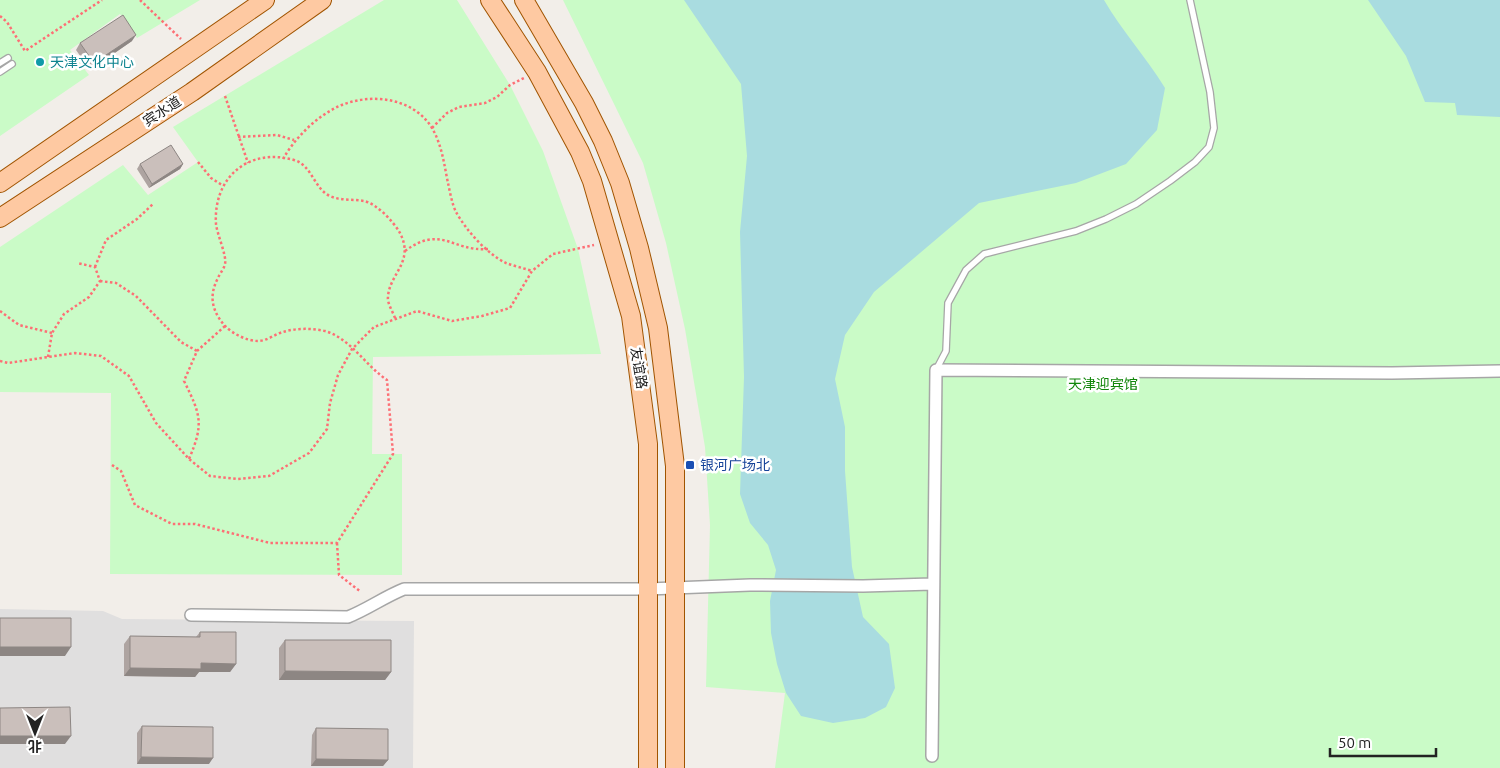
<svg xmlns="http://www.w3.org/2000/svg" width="1500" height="768" font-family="Ubuntu,'Noto Sans SC',sans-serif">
<rect width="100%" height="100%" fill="#f2eee9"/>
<path fill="#e0dfdf" d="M 0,609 L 103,611 L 122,619 L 414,621 L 413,768 L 0,768 Z"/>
<path fill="#cafbc7" d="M 0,0 L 200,0 L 137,38 L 120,14 L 70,50 L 89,75 L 0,136 Z
M 384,0 L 457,0 L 510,85 L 543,151 L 578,249 L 601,354 L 373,357 L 372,454 L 402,454 L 402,575 L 110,574 L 111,393 L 0,392 L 0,247 L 123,165 L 148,195 L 198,162 L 173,127 Z
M 563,0 L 1500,0 L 1500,768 L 775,768 L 785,693 L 706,687 L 710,525 L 705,447 L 685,329 L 666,243 L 643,163 Z"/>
<path fill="#a9dce0" d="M 684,0 L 1104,0 C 1122,31 1146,57 1165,88 L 1157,130 L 1126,164 L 1076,183 L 979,203 L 874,292 L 845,335 L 835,379 L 845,427 L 845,471 L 852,567 L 863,617 L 889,644 L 895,688 L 886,707 L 865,718 L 833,723 L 801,716 L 786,693 L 777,664 L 771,633 L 770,601 L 776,570 L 768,545 L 750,523 L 740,494 L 744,377 L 740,232 L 747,156 L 741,84 Z
M 1368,0 L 1500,0 L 1500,117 L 1457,115 L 1455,103 L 1425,102 L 1406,56 Z"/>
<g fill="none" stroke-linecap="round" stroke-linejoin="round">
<defs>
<path id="service" d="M 0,63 L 8,58
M 0,72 L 12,64
M 936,370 L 946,351 L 948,303 L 966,270 L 984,254 L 1076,231 L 1106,219 L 1136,204 L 1170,181 L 1195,162 L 1209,147 L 1214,128 L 1210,92 L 1190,0"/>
<path id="minor" d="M 191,615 L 348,617 C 368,609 384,597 404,589 L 648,589 L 750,585 L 863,586 L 932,584
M 932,756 L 936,370 L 1392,373 L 1500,371"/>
<path id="primary" d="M 490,0 L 537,72 L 580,152 L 592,181 L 631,316 L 648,444 L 648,768
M 524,0 L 584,103 L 603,141 L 620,183 L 639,248 L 658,328 L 675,466 L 675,768
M 0,183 L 265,0
M 0,218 L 192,92 L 322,0"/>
</defs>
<use href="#service" stroke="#a6a6a6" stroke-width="8"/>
<use href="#minor" stroke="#a6a6a6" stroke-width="14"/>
<use href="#primary" stroke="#a05400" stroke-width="20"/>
<path stroke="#fd6f75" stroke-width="2.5" stroke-dasharray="2.5 2.5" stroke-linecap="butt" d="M 140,0 L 181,39
M 0,16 L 7,22 L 25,51 L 102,0
M 225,96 L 248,163
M 432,128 L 447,113 L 459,107 L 485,103 L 497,97 L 510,85 L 524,78
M 238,137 L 277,135 L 294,140
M 283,159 C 295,138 315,118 337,107 C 369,92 413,97 432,128 C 442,145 444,164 448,183 C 450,192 452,204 456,212 C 466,230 487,254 506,263 C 514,266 523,268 532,271
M 198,162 L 211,178 L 222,185
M 405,251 C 442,224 452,252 488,249
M 95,267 L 106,240 L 137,219 L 153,204
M 100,281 L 116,283 L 136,296 L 181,342 L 197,351
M 0,311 L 19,325 L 52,333
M 48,357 L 52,333 L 64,314 L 89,297 L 100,281 L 95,267 L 77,263
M 0,361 L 8,363 L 75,353 L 101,356 L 129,376 L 156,423 L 189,459 L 210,476 L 238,479 L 269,476 L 309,453 L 327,429 L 330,403 L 338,375 L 352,349 L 374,327 L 417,311 L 452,321 L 482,316 L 510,308 L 532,271 L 553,254 L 594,245
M 189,459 C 204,424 201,415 184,381 L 197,351 L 225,326
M 112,465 L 121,471 L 135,505 L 172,524 L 195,524 L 270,543 L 337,543 L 393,454 L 387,380 C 366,366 350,338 325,331 C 311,328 296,328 283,332 C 275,334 267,341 258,341 C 247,341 233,334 225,326 C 211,310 209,295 218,278 C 220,273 224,269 225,264 C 227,256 217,234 216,224 C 213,178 248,147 294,160 C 312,165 314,189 330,196 C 341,201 353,199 364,201 C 377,204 393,221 400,233 C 415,262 389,274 388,297 C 387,303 393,312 395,318
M 337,543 L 339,575 L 361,592"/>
<use href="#service" stroke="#fff" stroke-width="5.5"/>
<use href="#minor" stroke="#fff" stroke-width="11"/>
<use href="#primary" stroke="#fec9a2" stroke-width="18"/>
</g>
<path fill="#aea4a1" d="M 132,41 L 90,70 L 76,50 L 80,43 Z
M 140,164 L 183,164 L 180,169 L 149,188 L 137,169 Z
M 200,632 L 236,664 L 230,672 L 199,672 L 195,677 L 124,676 L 124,644 L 130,636 L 196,637 Z
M 285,640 L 391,672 L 385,680 L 279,680 L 279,648 Z
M 142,726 L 209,764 L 137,764 L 137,733 Z
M 316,728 L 388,760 L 383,766 L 311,766 L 312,735 Z"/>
<path fill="#8d8683" d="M 136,35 L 132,41 L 90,70 L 94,63 Z
M 183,164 L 180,169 L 149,188 L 152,184 Z
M 0,647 L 71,647 L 65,656 L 0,656 Z
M 201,663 L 236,664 L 230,672 L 199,672 L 195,677 L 124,676 L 130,668 Z
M 285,671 L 391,672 L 385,680 L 279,680 Z
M 0,736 L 71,736 L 65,744 L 0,744 Z
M 141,757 L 213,758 L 209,764 L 137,764 Z
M 316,759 L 388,760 L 383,766 L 311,766 Z"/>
<path fill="#cabfbb" stroke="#8d8683" d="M 123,15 L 136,35 L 94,63 L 80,43 Z
M 171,145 L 183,164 L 152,184 L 140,164 Z
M 0,618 L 71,618 L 71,647 L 0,647 Z
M 200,632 L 236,632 L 236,664 L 201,663 L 201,669 L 130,668 L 130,636 L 200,637 Z
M 285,640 L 391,640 L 391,672 L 285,671 Z
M 70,707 L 71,736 L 0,736 L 0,708 Z
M 142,726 L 213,727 L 213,758 L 141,757 Z
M 316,728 L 388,729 L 388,760 L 316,759 Z"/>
<circle fill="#0f9aa8" stroke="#fff" stroke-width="2" cx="40" cy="62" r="5"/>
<rect fill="#1a4fb4" stroke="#fff" stroke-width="2" x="685" y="460" width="10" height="10" rx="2.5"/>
<g text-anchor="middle" stroke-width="5" stroke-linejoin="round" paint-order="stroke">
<g font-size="14" fill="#0d838f" stroke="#fff" text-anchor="start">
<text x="50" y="67">天津文化中心</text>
</g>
<g font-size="14" fill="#222" stroke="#fff">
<text transform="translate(162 111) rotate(-33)" y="5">宾水道</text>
<text transform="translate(639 368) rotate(81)" y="5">友谊路</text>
</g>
<g font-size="14" fill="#11860a" stroke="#fff">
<text x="1103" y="389">天津迎宾馆</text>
</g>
<g font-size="14" fill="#164399" stroke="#fff" text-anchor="start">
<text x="700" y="470">银河广场北</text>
</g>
</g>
<g transform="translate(35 733) rotate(180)" stroke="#ffffff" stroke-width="4" paint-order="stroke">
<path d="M0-4L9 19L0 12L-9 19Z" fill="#222222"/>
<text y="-8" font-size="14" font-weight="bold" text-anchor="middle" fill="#222222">北</text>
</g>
<path d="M1330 748v8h106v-8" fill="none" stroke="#222222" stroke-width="2.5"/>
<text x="1338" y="748" font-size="15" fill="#222222" stroke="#ffffff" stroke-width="4" paint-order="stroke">50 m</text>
</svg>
